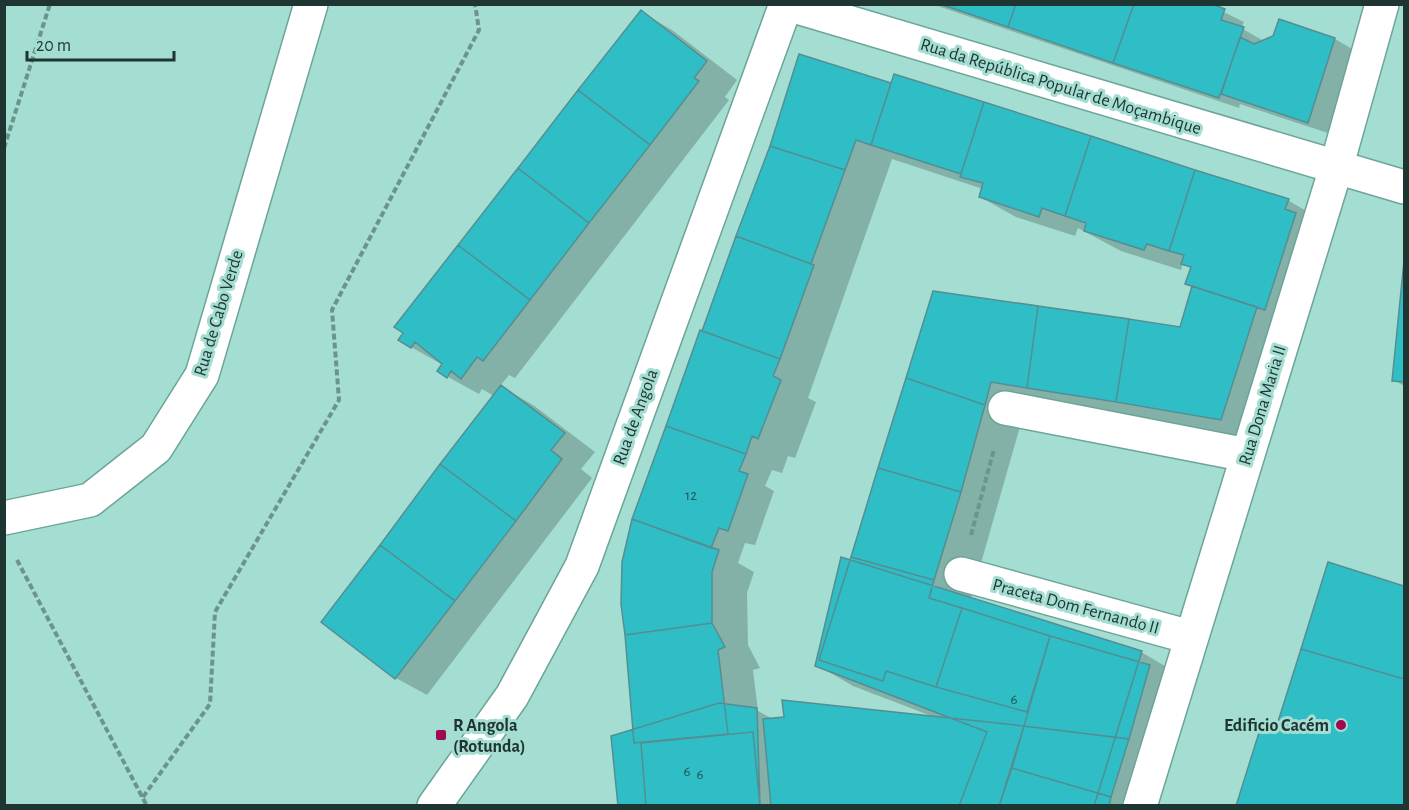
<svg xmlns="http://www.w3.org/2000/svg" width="1409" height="810" font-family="'Alegreya Sans',sans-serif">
<rect width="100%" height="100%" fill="#a4ddd1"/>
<path fill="#0003" fill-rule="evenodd" d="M 932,4 L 1207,4 L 1244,22 L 1241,28 L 1262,40 L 1261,42 L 1274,37 L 1280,21 L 1335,39 L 1354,50 L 1328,133 L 1240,104 L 1239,108 Z
M 641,12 L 672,30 L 737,80 L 725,97 L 729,100 L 515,378 L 509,375 L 500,386 L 533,405 L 595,452 L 581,469 L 592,478 L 427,695 L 396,678 L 494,396 L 482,389 L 479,394 L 448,377 L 439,371 L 443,365 L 411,347 Z
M 800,55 L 892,85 L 895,76 L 1289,201 L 1324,221 L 1257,439 L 1027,402 L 971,598 L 1141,652 L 1177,673 L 1151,806 L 619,806 L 634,730 L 772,146 ZM 892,159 L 983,189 L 980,197 L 1016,217 L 1075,236 L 1078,228 L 1121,251 L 1181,270 L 1183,263 L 1192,268 L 1187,283 L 1193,287 L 1181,329 L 934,293 L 817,665 L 853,686 L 934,717 L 773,719 L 758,711 L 753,670 L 760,668 L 748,645 L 747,593 L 754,572 L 738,563 L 745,543 L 755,545 L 774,491 L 765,486 L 772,470 L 782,473 L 788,456 L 795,458 L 816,402 L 808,398 Z
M 1404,276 L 1404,386 L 1394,380 Z
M 1329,564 L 1404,588 L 1404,806 L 1237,806 L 1277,729 Z"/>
<path fill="#2fbec6" stroke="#548e92" stroke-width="1.5" d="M 940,4 L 1016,4 L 1008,27 Z
M 1016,4 L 1134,4 L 1113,63 L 1008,27 Z
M 1134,4 L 1212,4 L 1225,9 L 1221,20 L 1244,27 L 1219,98 L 1113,63 Z
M 641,10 L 707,61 L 694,78 L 699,81 L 650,145 L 578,90 Z
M 1279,19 L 1335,38 L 1308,123 L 1221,94 L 1240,37 L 1254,44 L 1273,36 Z
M 799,54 L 891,83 L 871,145 L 856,140 L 845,170 L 770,146 Z
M 894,74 L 984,102 L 961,174 L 871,145 Z
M 578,90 L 650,145 L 589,223 L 518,168 Z
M 984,102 L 1091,136 L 1065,216 L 1042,208 L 1039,217 L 979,197 L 983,183 L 960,177 Z
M 1091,136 L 1195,170 L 1169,251 L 1147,244 L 1144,250 L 1084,231 L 1086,223 L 1065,216 Z
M 770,146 L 845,170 L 811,264 L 736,236 Z
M 518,168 L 589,223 L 530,300 L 458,245 Z
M 1195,170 L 1289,199 L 1285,209 L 1296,213 L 1265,310 L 1185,284 L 1191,267 L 1181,264 L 1184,255 L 1169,251 Z
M 736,236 L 814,265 L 780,359 L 702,331 Z
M 458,245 L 530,300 L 483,361 L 477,357 L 461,379 L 451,371 L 447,378 L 437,371 L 442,364 L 415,342 L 411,348 L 398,340 L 403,333 L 394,327 Z
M 1404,261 L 1404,382 L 1392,381 Z
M 1192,286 L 1257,307 L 1221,420 L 1116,402 L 1129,319 L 1180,327 Z
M 933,291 L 1038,306 L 1027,388 L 991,382 L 985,405 L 906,378 Z
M 1038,306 L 1129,319 L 1116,402 L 1027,388 Z
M 700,330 L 780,359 L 773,376 L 781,380 L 758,439 L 752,436 L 746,454 L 666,426 Z
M 906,378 L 985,405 L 961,492 L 878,468 Z
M 501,385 L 565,433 L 551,450 L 562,459 L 516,521 L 440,464 Z
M 666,426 L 746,454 L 739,471 L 748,474 L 728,531 L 719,528 L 711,548 L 632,519 Z
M 440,464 L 516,521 L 455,601 L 380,545 Z
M 878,468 L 961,492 L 934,580 L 851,557 Z
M 632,519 L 719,550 L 712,572 L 712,623 L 625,635 L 621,604 L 622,562 Z
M 380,545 L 455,601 L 395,679 L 321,622 Z
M 841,557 L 1142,651 L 1094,806 L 959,806 L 987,732 L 815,666 Z
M 851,557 L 934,580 L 929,598 L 962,608 L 936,687 L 886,671 L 883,681 L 819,660 Z
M 1328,562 L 1404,586 L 1404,679 L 1301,649 Z
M 962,608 L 1050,636 L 1027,712 L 936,687 Z
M 712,623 L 725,647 L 718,650 L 728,734 L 634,743 L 625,635 Z
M 1050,636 L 1150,665 L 1129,739 L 1024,726 Z
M 1301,649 L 1404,679 L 1404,806 L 1236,806 L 1262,723 L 1276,728 Z
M 782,700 L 1024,726 L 999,806 L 771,806 L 763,719 L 784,717 Z
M 719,703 L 757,708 L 760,806 L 618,806 L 611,736 Z
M 1024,726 L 1129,739 L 1111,797 L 1012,768 Z
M 753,732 L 760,806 L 646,806 L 641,743 Z
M 1012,768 L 1111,797 L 1109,806 L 999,806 Z"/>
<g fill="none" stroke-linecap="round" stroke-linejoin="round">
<defs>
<path id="minor" d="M 787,4 L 1404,187
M 1005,408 L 1247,455
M 4,518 L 90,500 L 156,448 L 202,375 L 311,4
M 961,574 L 1190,637
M 434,806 L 512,696 L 582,566 L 786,4
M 1140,806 L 1336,168 L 1382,4"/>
</defs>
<use href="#minor" stroke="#6ca499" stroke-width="36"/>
<path stroke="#6b958c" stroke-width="4" stroke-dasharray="6 3" stroke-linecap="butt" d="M 4,148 L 50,4
M 971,535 L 994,449
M 17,560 L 147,806
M 143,797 L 210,704 L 215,612 L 339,400 L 332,310 L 479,30 L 475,4"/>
<use href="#minor" stroke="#fff" stroke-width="33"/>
</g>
<g fill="#9e0952" stroke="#a4ddd1" stroke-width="2">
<circle cx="1341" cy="725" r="6"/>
<rect x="435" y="729" width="12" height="12" rx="3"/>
</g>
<g text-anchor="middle" stroke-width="6" stroke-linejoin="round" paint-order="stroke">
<g font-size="15" fill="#225756">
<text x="691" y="500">12</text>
<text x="1014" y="704">6</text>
<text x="687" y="776">6</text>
<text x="700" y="779">6</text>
</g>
<g font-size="18" fill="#1e3531" stroke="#a4ddd1">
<text transform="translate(1061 86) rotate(17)" y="6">Rua da República Popular de Moçambique</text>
<text transform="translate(218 313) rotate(-73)" y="6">Rua de Cabo Verde</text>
<text transform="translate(1262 405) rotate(-73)" y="6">Rua Dona Maria II</text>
<text transform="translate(635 417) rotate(-70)" y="6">Rua de Angola</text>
<text transform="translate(1076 606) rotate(15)" y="6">Praceta Dom Fernando II</text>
</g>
<g font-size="18" font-weight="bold" fill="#1e3531" stroke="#a4ddd1" text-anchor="start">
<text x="453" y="731">R Angola<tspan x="453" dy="21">(Rotunda)</tspan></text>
<text x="1329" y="731" text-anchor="end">Edificio Cacém</text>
</g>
</g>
<rect width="1409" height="810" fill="none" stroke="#1e3531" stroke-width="12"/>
<path d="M27 51v9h147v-9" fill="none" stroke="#1e3531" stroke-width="3"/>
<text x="36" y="51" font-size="18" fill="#1e3531" stroke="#a4ddd1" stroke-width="4.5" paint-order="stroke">20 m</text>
</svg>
